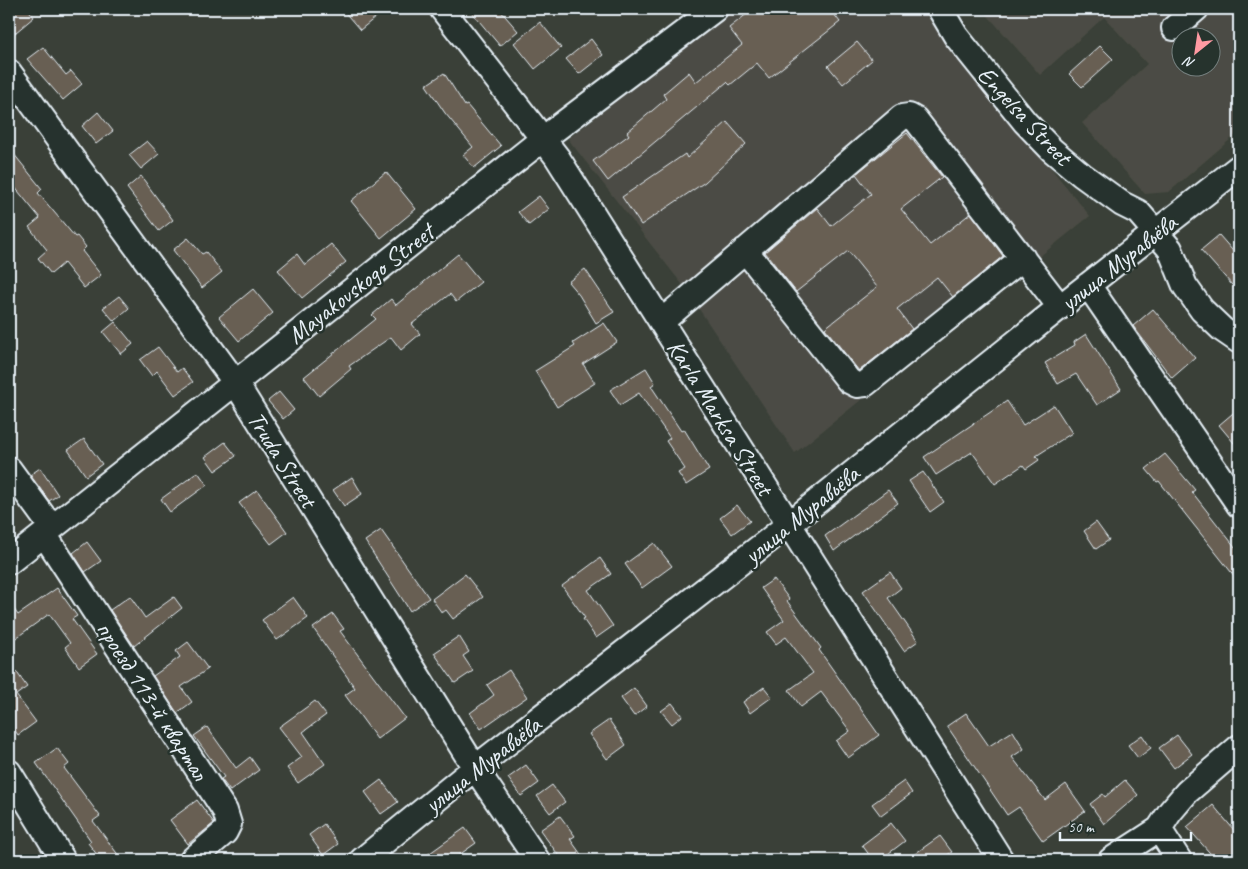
<svg xmlns="http://www.w3.org/2000/svg" width="1248" height="869" font-family="Caveat,sans-serif">
<rect width="100%" height="100%" fill="#3a4038"/>
<filter id="ink" filterUnits="userSpaceOnUse"><feTurbulence type="fractalNoise" baseFrequency=".02" numOctaves="2"/><feDisplacementMap in="SourceGraphic" scale="10" xChannelSelector="R" yChannelSelector="G"/><feConvolveMatrix kernelMatrix="1 2 1 2 8 2 1 2 1" color-interpolation-filters="sRGB"/></filter>
<g filter="url(#ink)">
<path fill="#4b4c44" fill-rule="evenodd" d="M 732,9 L 921,9 L 1090,216 L 795,453 L 685,288 L 568,139 Z
M 982,9 L 1239,9 L 1239,132 L 1169,192 L 1145,194 L 1082,123 L 1147,64 L 1104,17 L 1040,75 ZM 1180,38 L 1210,38 L 1210,68 L 1180,68 Z"/>
<path fill="#685e53" stroke="#e8f1f8" d="M 9,9 L 28,9 L 34,17 L 9,38 Z
M 342,9 L 386,9 L 360,30 Z
M 469,9 L 499,9 L 518,31 L 500,46 Z
M 753,9 L 830,9 L 840,22 L 769,78 L 757,63 L 730,85 L 727,82 L 608,181 L 593,161 L 629,135 L 627,132 L 666,99 L 663,94 L 689,72 L 696,82 L 742,45 L 729,28 Z
M 540,22 L 561,48 L 535,69 L 514,43 Z
M 591,39 L 603,55 L 579,74 L 566,59 Z
M 857,42 L 872,60 L 843,84 L 828,66 Z
M 1100,46 L 1113,59 L 1082,87 L 1069,74 Z
M 43,47 L 66,75 L 71,71 L 82,84 L 63,100 L 27,59 Z
M 444,73 L 465,106 L 467,105 L 501,146 L 474,168 L 463,155 L 473,147 L 445,113 L 426,85 Z
M 98,112 L 113,131 L 96,144 L 82,126 Z
M 727,122 L 746,144 L 705,182 L 641,225 L 622,197 L 685,154 L 687,158 Z
M 907,133 L 942,177 L 901,209 L 930,245 L 971,213 L 1003,256 L 953,297 L 937,277 L 897,309 L 912,329 L 859,371 L 825,328 L 877,287 L 848,251 L 796,292 L 765,252 L 817,208 L 831,226 L 871,194 L 856,174 Z
M 147,141 L 159,154 L 141,169 L 129,155 Z
M 9,148 L 42,189 L 38,193 L 75,237 L 77,236 L 86,247 L 82,251 L 101,275 L 84,288 L 64,263 L 51,274 L 38,258 L 47,250 L 29,227 L 40,218 L 9,180 Z
M 386,172 L 416,209 L 381,238 L 351,201 Z
M 141,176 L 173,220 L 159,231 L 127,188 Z
M 539,196 L 549,209 L 529,225 L 518,212 Z
M 1219,235 L 1239,258 L 1239,279 L 1232,285 L 1201,250 Z
M 188,238 L 202,254 L 206,252 L 222,272 L 202,288 L 173,250 Z
M 331,244 L 346,262 L 302,298 L 278,270 L 297,254 L 305,265 Z
M 458,254 L 481,282 L 456,302 L 450,294 L 412,324 L 420,334 L 401,350 L 391,337 L 349,366 L 351,369 L 319,396 L 304,377 L 376,319 L 372,315 L 391,299 L 396,305 Z
M 585,269 L 614,312 L 596,323 L 579,295 L 568,282 Z
M 253,289 L 273,313 L 239,341 L 219,317 Z
M 119,296 L 129,308 L 114,321 L 103,308 Z
M 1153,309 L 1195,358 L 1172,378 L 1133,326 Z
M 115,322 L 133,344 L 121,354 L 103,332 Z
M 604,323 L 617,342 L 583,364 L 595,383 L 557,407 L 535,371 L 575,346 L 573,343 Z
M 1086,334 L 1121,389 L 1097,405 L 1076,374 L 1058,384 L 1045,363 L 1075,345 L 1074,342 Z
M 158,347 L 177,372 L 182,368 L 193,382 L 175,395 L 157,371 L 152,376 L 140,360 Z
M 646,368 L 655,383 L 651,386 L 681,431 L 684,429 L 709,470 L 686,485 L 678,473 L 685,469 L 666,441 L 670,438 L 639,393 L 620,405 L 610,390 Z
M 279,392 L 294,410 L 283,419 L 268,401 Z
M 1007,401 L 1023,425 L 1054,405 L 1072,433 L 1036,456 L 1039,460 L 1026,469 L 1023,465 L 995,484 L 972,452 L 936,475 L 924,457 Z
M 1239,408 L 1239,449 L 1219,425 Z
M 84,439 L 102,464 L 86,476 L 68,450 Z
M 225,442 L 236,456 L 215,471 L 205,457 Z
M 1165,454 L 1195,490 L 1192,492 L 1239,552 L 1239,582 L 1159,481 L 1157,482 L 1146,469 Z
M 40,468 L 58,495 L 49,501 L 30,475 Z
M 198,472 L 207,485 L 170,512 L 161,499 Z
M 923,472 L 944,502 L 930,512 L 909,481 Z
M 352,477 L 362,494 L 344,506 L 333,490 Z
M 257,490 L 287,532 L 271,544 L 239,503 Z
M 888,490 L 898,503 L 834,551 L 825,536 Z
M 737,505 L 750,521 L 732,534 L 720,518 Z
M 1096,522 L 1109,540 L 1096,549 L 1084,531 Z
M 381,530 L 429,598 L 410,611 L 365,541 Z
M 87,542 L 101,561 L 85,572 L 73,553 Z
M 654,543 L 672,566 L 642,588 L 625,564 Z
M 600,558 L 611,574 L 588,590 L 613,626 L 596,638 L 583,619 L 585,618 L 562,586 Z
M 890,572 L 901,588 L 888,598 L 918,641 L 904,651 L 863,591 Z
M 465,574 L 483,597 L 453,619 L 446,610 L 442,613 L 432,599 Z
M 774,579 L 789,599 L 787,601 L 821,648 L 819,650 L 879,735 L 848,758 L 836,741 L 850,731 L 821,692 L 801,707 L 789,690 L 813,673 L 786,637 L 776,644 L 767,632 L 784,620 L 761,588 Z
M 57,588 L 77,616 L 72,619 L 97,654 L 79,667 L 65,647 L 70,643 L 49,614 L 9,643 L 9,602 L 18,615 Z
M 130,596 L 145,618 L 174,597 L 182,608 L 134,646 L 110,610 Z
M 293,597 L 308,618 L 277,640 L 262,620 Z
M 333,614 L 344,629 L 340,631 L 405,718 L 377,739 L 345,695 L 355,688 L 313,628 Z
M 459,636 L 469,652 L 463,656 L 473,671 L 455,683 L 434,653 Z
M 188,642 L 208,669 L 181,687 L 192,702 L 177,713 L 153,676 L 180,657 L 176,651 Z
M 9,661 L 27,687 L 16,695 L 36,722 L 18,735 L 9,722 Z
M 509,670 L 527,697 L 481,729 L 470,713 L 494,695 L 487,685 Z
M 764,687 L 772,697 L 750,713 L 743,702 Z
M 634,688 L 647,706 L 634,716 L 621,698 Z
M 315,701 L 326,715 L 303,732 L 325,764 L 298,783 L 287,768 L 302,757 L 279,727 Z
M 672,703 L 682,716 L 672,724 L 661,711 Z
M 966,713 L 989,746 L 1013,731 L 1024,749 L 1012,757 L 1045,800 L 1066,784 L 1085,811 L 1043,841 L 1019,807 L 1007,815 L 947,726 Z
M 609,720 L 626,745 L 607,759 L 589,734 Z
M 207,727 L 236,768 L 250,757 L 259,770 L 230,791 L 221,779 L 224,777 L 194,736 Z
M 1142,735 L 1151,748 L 1138,758 L 1128,745 Z
M 1177,735 L 1192,754 L 1174,768 L 1159,748 Z
M 57,748 L 69,764 L 64,768 L 100,816 L 93,821 L 122,860 L 101,860 L 88,843 L 91,841 L 36,763 Z
M 526,765 L 539,783 L 521,796 L 508,778 Z
M 381,780 L 398,802 L 381,814 L 365,792 Z
M 1125,780 L 1138,795 L 1104,824 L 1090,804 L 1103,794 L 1105,797 Z
M 904,781 L 912,793 L 881,816 L 872,804 Z
M 552,785 L 565,802 L 550,813 L 537,796 Z
M 197,800 L 214,823 L 188,844 L 170,820 Z
M 1213,805 L 1239,836 L 1239,860 L 1216,860 L 1187,827 Z
M 560,816 L 575,836 L 570,839 L 585,860 L 562,860 L 540,830 Z
M 891,823 L 905,841 L 880,860 L 873,860 L 862,845 Z
M 324,824 L 338,844 L 323,855 L 309,835 Z
M 465,828 L 476,843 L 452,860 L 420,860 Z
M 940,836 L 952,852 L 940,860 L 906,860 Z"/>
<g fill="none" stroke-linecap="round" stroke-linejoin="round">
<defs>
<path id="minor" d="M 442,9 L 557,157 L 1001,860
M 940,9 L 956,36 L 1025,122 L 1052,150 L 1082,175 L 1122,204 L 1138,212 L 1170,249 L 1185,286 L 1202,310 L 1223,330 L 1239,341
M 1174,28 L 1196,9
M 9,72 L 235,382 L 475,768 L 537,860
M 745,250 L 849,381 L 857,385 L 865,384 L 1023,258
M 1088,285 L 1239,505
M 661,322 L 902,117 L 909,116 L 916,120 L 1060,307
M 9,469 L 52,528
M 44,534 L 225,811 L 229,824 L 225,832 L 192,860
M 9,562 L 544,138 L 715,9
M 9,772 L 63,860
M 1159,829 L 1179,860
M 362,860 L 475,768 L 769,540 L 1060,307 L 1239,167
M 1111,860 L 1159,829 L 1170,812 L 1187,792 L 1239,747"/>
</defs>
<use href="#minor" stroke="#e8f1f8" stroke-width="28"/>
<use href="#minor" stroke="#26332d" stroke-width="24"/>
</g>
</g>
<g text-anchor="middle" stroke-width="5" stroke-linejoin="round" paint-order="stroke">
<g font-size="25" fill="#e8f1f8" stroke="#26332d">
<text transform="translate(1025 115) rotate(47)" y="9">Engelsa Street</text>
<text transform="translate(1118 262) rotate(-38)" y="9">улица Муравьёва</text>
<text transform="translate(360 283) rotate(-38)" y="9">Mayakovskogo Street</text>
<text transform="translate(721 417) rotate(58)" y="9">Karla Marksa Street</text>
<text transform="translate(283 459) rotate(58)" y="9">Truda Street</text>
<text transform="translate(801 514) rotate(-39)" y="9">улица Муравьёва</text>
<text transform="translate(153 700) rotate(57)" y="9">проезд 113-й квартал</text>
<text transform="translate(482 764) rotate(-38)" y="9">улица Муравьёва</text>
</g>
</g>
<rect width="1248" height="869" fill="none" stroke="#26332d" stroke-width="30"/>
<rect x="15" y="15" width="1218" height="839" fill="none" stroke="#e8f1f8" stroke-width="2" filter="url(#ink)"/>
<g transform="translate(1196 52) rotate(210)"><circle r="24" fill="#26332d" stroke="#747f7e"/>
<path d="M0-4L9 19L0 12L-9 19Z" fill="#ff9aa2"/>
<text y="-8" font-size="14" font-weight="bold" text-anchor="middle" fill="#e8f1f8">N</text>
</g>
<path d="M1060 832v8h131v-8" fill="none" stroke="#e8f1f8" stroke-width="2.5"/>
<text x="1068" y="832" font-size="15" fill="#e8f1f8" stroke="#26332d" stroke-width="4" paint-order="stroke">50 m</text>
</svg>
